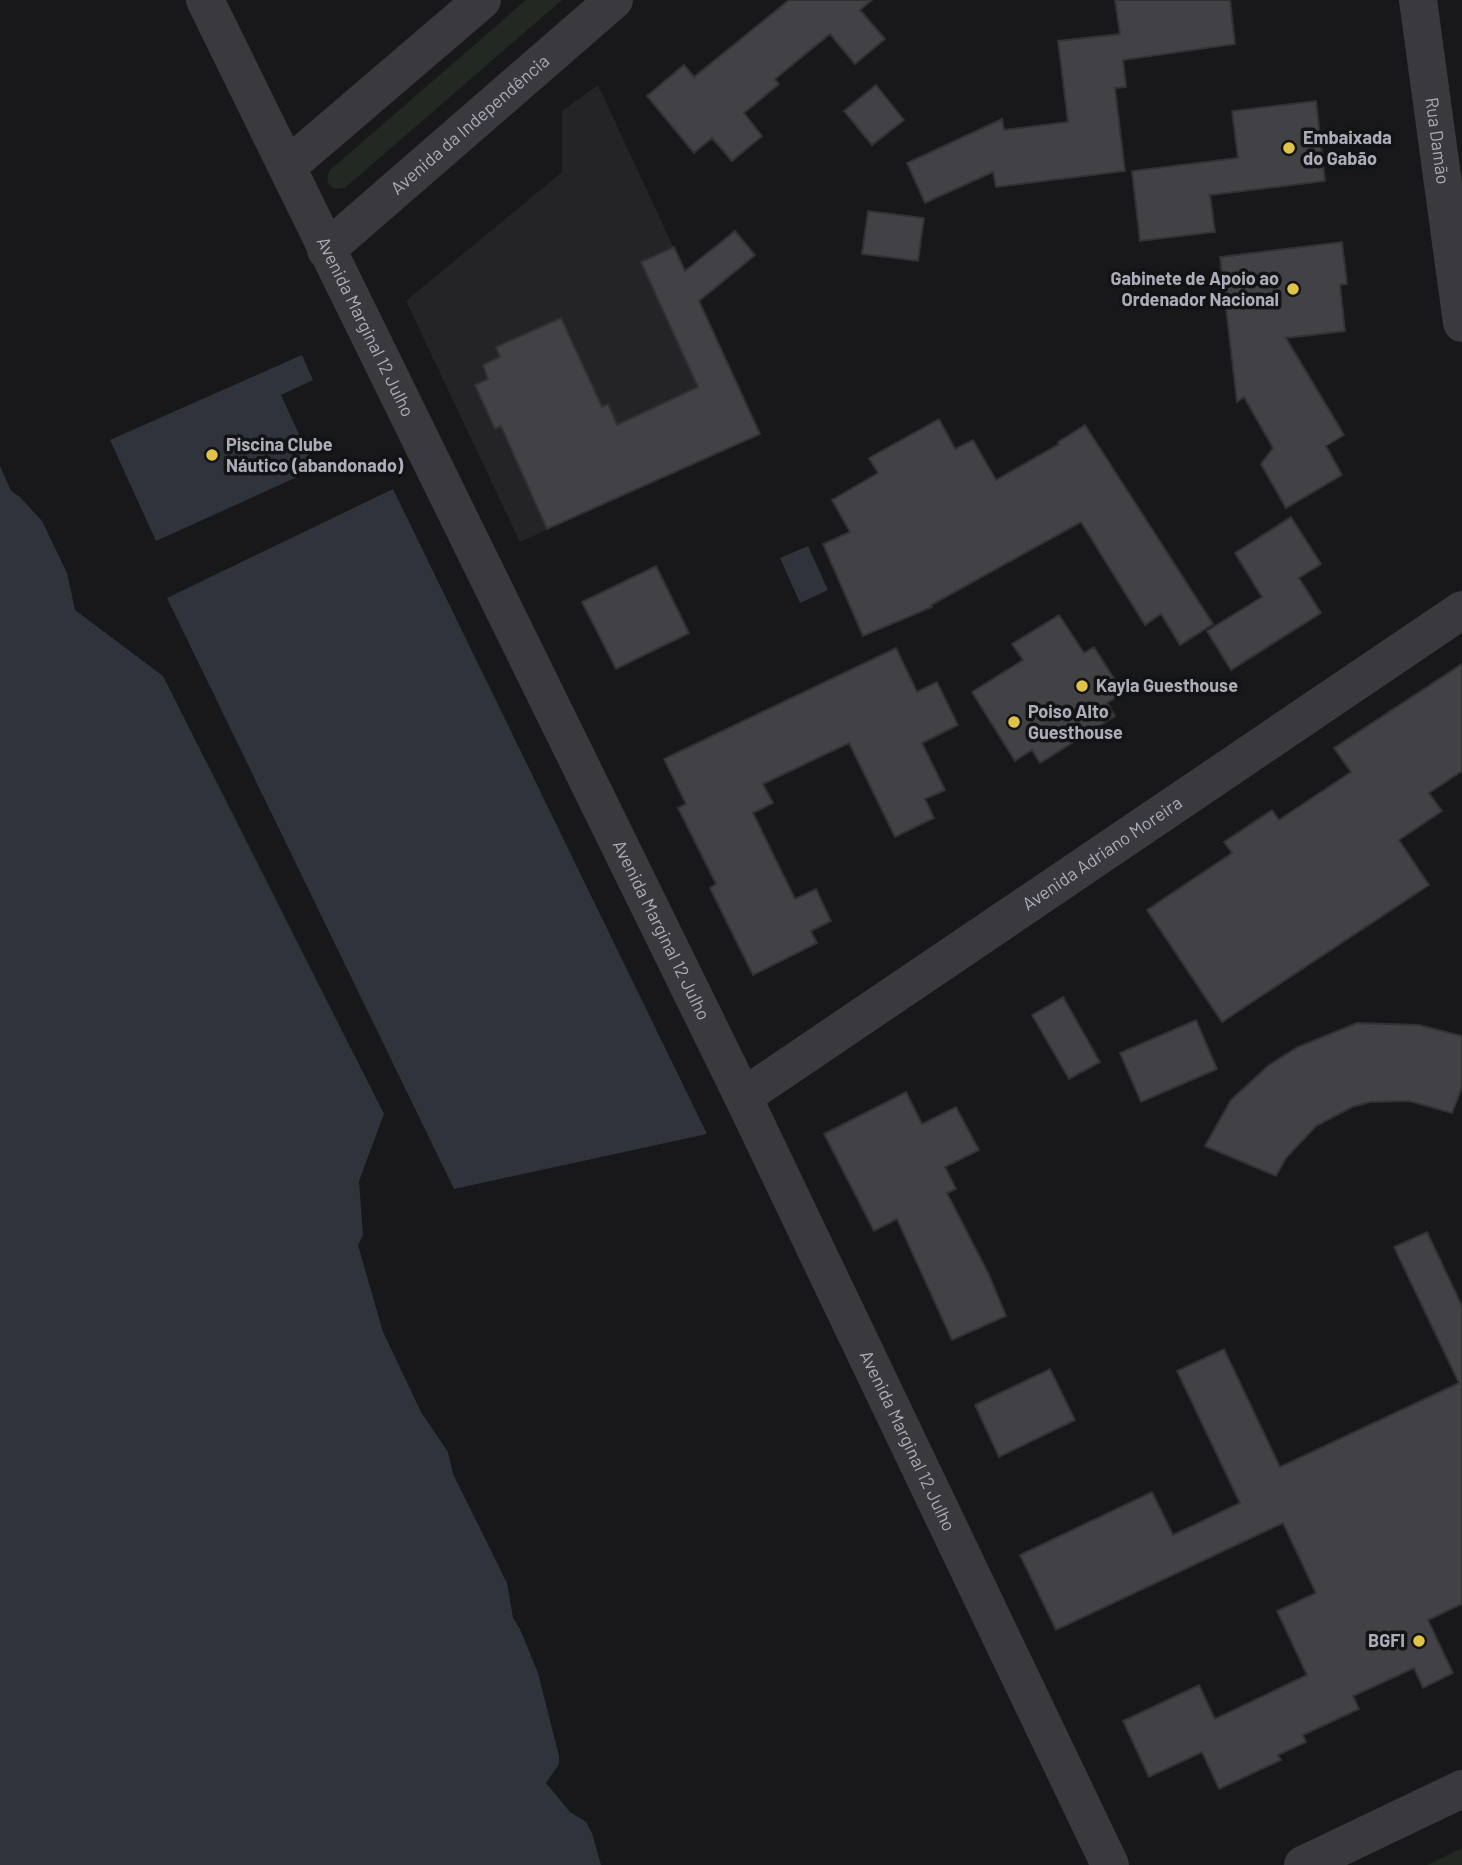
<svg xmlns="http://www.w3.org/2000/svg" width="1462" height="1865" font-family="Barlow,sans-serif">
<rect width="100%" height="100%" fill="#181719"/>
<path fill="#242326" d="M 598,85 L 760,434 L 520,542 L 406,301 L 562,172 L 562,111 Z"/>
<path fill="#222923" d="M 526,0 L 562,0 L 346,187 C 332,193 323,183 330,170 Z
M 1462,1848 L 1462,1865 L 1427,1865 Z"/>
<path fill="#2f343c" d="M 302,355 L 313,380 L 281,395 L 315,469 L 156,541 L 110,440 Z
M 0,466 L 11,491 L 20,497 L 42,521 L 67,573 L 75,610 L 163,676 L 384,1114 L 359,1181 L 363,1235 L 358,1245 L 383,1332 L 421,1412 L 448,1452 L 453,1474 L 507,1583 L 513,1618 L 520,1629 L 538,1673 L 559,1756 L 559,1764 L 546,1783 L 570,1812 L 586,1822 L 592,1833 L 601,1865 L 0,1865 Z
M 393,489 L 707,1134 L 454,1189 L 167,598 Z
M 808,546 L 828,590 L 800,603 L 780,558 Z"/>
<path fill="#424246" stroke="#323235" stroke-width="2" d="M 789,0 L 872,0 L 860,10 L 885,39 L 855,64 L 830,34 L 775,79 L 779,84 L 744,113 L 762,136 L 732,161 L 712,138 L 694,153 L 647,96 L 684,65 L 694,77 Z
M 1115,0 L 1230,0 L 1235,44 L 1123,60 L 1126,87 L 1115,88 L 1125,171 L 996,187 L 993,172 L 925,203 L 907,163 L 1002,119 L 1004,130 L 1068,122 L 1058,41 L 1120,34 Z
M 876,85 L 904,120 L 872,145 L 844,111 Z
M 1316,101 L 1325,181 L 1210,195 L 1215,232 L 1140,241 L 1132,171 L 1238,158 L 1232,111 Z
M 868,211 L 924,218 L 918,261 L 862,254 Z
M 735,231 L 755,255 L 699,301 L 760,434 L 547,529 L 501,426 L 495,429 L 475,385 L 488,379 L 483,365 L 500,357 L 496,347 L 561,318 L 602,407 L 608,404 L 617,425 L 698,387 L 641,262 L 674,247 L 685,271 Z
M 1342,242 L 1347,284 L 1340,285 L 1345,331 L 1286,338 L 1344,435 L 1326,446 L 1342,475 L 1286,508 L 1261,464 L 1273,448 L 1244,397 L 1237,402 L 1220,257 Z
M 939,419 L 955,449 L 973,440 L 996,480 L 1059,444 L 1058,442 L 1085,425 L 1213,624 L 1180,645 L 1161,614 L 1145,625 L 1081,522 L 931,605 L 932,607 L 863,636 L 823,544 L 850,532 L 832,500 L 878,473 L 869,458 Z
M 1291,517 L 1321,564 L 1299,578 L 1321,613 L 1231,670 L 1207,631 L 1262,597 L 1235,553 Z
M 656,566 L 689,633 L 616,669 L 582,602 Z
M 1059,615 L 1084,653 L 1094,647 L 1123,693 L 1107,703 L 1115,716 L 1040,763 L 1032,750 L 1015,761 L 972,692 L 1023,660 L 1012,644 Z
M 896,648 L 917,692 L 937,682 L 958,725 L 922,743 L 945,790 L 925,799 L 934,818 L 895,837 L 849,743 L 763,784 L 773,803 L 753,813 L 795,899 L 816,889 L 831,921 L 811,931 L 817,943 L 753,975 L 710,888 L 716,884 L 678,808 L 686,804 L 664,759 Z
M 1462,664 L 1462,771 L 1429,793 L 1442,811 L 1399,840 L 1429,885 L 1222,1022 L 1147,910 L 1232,853 L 1224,842 L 1272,810 L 1279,820 L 1351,772 L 1334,748 Z
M 1063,997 L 1100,1062 L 1069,1079 L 1032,1015 Z
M 1196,1020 L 1217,1069 L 1141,1102 L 1120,1053 Z
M 1357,1023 L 1419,1025 L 1462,1036 L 1462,1087 L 1452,1113 L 1409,1101 L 1370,1102 L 1352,1107 L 1316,1126 L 1286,1158 L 1276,1176 L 1205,1146 L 1231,1100 L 1269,1065 L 1298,1047 Z
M 906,1092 L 922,1124 L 956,1107 L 979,1150 L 945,1167 L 956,1189 L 947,1193 L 989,1275 L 1006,1316 L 952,1340 L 897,1219 L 874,1231 L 824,1134 Z
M 1427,1232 L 1462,1306 L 1462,1604 L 1428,1620 L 1453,1673 L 1423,1688 L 1414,1668 L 1353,1696 L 1359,1709 L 1303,1735 L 1306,1742 L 1278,1755 L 1281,1760 L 1219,1789 L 1202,1752 L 1149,1777 L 1123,1721 L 1199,1685 L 1215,1719 L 1307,1675 L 1277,1611 L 1316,1593 L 1283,1523 L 1056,1630 L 1020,1555 L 1152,1492 L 1173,1535 L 1240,1503 L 1177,1371 L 1224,1349 L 1280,1467 L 1459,1383 L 1394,1247 Z
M 1050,1369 L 1075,1420 L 999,1457 L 975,1405 Z"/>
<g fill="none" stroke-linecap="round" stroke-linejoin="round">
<g stroke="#39393e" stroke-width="38">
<path id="s1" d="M 1418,0 L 1462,323"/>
<path id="s2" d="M 743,1097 L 1462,610"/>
</g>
<g stroke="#39393e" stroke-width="38">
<path id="s3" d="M 205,0 L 743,1097 L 1110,1865"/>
<path d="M 287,167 L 482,0"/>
<path id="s4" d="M 326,250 L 614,0"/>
<path d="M 1303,1865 L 1462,1789"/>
</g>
</g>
<g fill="#e1c348" stroke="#131214" stroke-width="2.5">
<circle cx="1289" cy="148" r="7"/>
<circle cx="1293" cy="289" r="7"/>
<circle cx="212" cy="455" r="7"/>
<circle cx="1082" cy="686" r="7"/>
<circle cx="1014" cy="722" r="7"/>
<circle cx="1419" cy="1641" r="7"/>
</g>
<g text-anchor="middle" stroke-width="7" stroke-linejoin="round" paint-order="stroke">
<g font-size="18" fill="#abadb8" stroke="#131214">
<text dy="6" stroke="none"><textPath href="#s4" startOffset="191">Avenida da Independência</textPath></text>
<text dy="6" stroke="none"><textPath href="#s1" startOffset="142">Rua Damão</textPath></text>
<text dy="6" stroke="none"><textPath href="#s3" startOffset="364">Avenida Marginal 12 Julho</textPath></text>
<text dy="6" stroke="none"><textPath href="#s2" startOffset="434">Avenida Adriano Moreira</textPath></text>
<text dy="6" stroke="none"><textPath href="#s3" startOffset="1036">Avenida Marginal 12 Julho</textPath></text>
<text dy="6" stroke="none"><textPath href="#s3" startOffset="1603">Avenida Marginal 12 Julho</textPath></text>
</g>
<g font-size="18" font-weight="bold" fill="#abadb8" stroke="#131214" text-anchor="start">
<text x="1303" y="144">Embaixada<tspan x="1303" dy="21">do Gabão</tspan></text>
<text x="1279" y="285" text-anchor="end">Gabinete de Apoio ao<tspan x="1279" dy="21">Ordenador Nacional</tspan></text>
<text x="226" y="451">Piscina Clube<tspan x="226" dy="21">Náutico (abandonado)</tspan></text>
<text x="1096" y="692">Kayla Guesthouse</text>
<text x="1028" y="718">Poiso Alto<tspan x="1028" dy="21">Guesthouse</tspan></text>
<text x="1405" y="1647" text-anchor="end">BGFI</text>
</g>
</g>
</svg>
